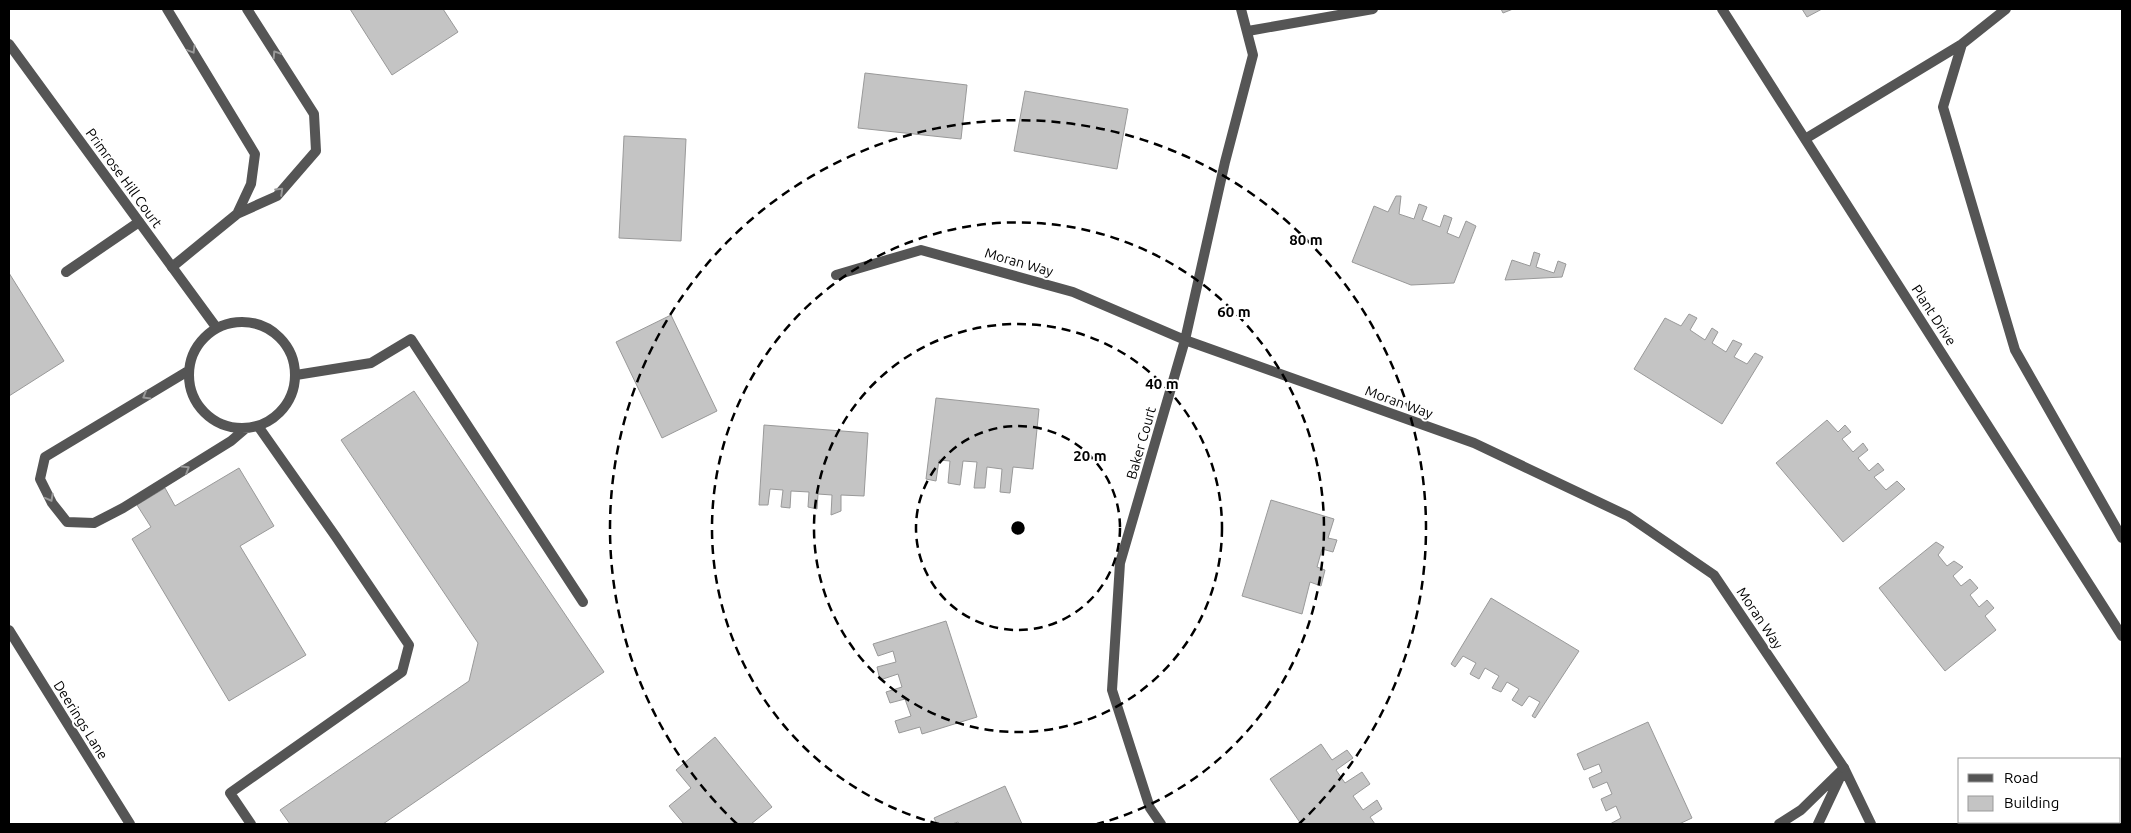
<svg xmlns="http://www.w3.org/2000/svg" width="2131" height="833" font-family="Ubuntu,sans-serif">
<rect width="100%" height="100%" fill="#fff"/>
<path fill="#c4c4c4" stroke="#999" d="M 350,9 L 443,9 L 458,32 L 392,75 Z
M 1501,9 L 1513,9 L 1503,13 Z
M 1802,9 L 1822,9 L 1807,17 Z
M 865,73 L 967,85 L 961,139 L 858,128 Z
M 1025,91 L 1128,109 L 1117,169 L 1014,151 Z
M 624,136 L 686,139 L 681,241 L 619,238 Z
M 1396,196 L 1401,196 L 1399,214 L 1414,219 L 1419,204 L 1427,207 L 1422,220 L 1440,227 L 1444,215 L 1452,218 L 1447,233 L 1459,238 L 1466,221 L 1476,226 L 1454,283 L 1411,285 L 1352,262 L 1374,206 L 1388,212 Z
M 1534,252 L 1540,254 L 1536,267 L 1554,273 L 1558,261 L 1566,264 L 1562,277 L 1505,280 L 1512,260 L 1530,266 Z
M 9,273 L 64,361 L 9,396 Z
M 1689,314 L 1697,318 L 1690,330 L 1705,340 L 1712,328 L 1718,332 L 1712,343 L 1726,352 L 1733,340 L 1742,344 L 1734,357 L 1747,364 L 1755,353 L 1763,357 L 1722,424 L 1634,369 L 1665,318 L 1681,326 Z
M 671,315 L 717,411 L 662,438 L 616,342 Z
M 414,391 L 604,672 L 383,824 L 290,824 L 280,810 L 469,681 L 478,643 L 341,440 Z
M 936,398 L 1039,409 L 1033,469 L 1013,467 L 1010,493 L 1000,492 L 1002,469 L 987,467 L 985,488 L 974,488 L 977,462 L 963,461 L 960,485 L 948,483 L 950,461 L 939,460 L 936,481 L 926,479 Z
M 1827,420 L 1838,432 L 1845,425 L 1851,432 L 1842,439 L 1853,452 L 1863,443 L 1868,450 L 1858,458 L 1869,471 L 1878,463 L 1884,470 L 1874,477 L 1886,490 L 1897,481 L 1905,489 L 1843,542 L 1776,463 Z
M 764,425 L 868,433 L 864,496 L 841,495 L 841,511 L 831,515 L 832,495 L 818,494 L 817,509 L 808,507 L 809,492 L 791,491 L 790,508 L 781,507 L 783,490 L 770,489 L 768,505 L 759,505 Z
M 239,468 L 274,526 L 240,546 L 306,655 L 229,701 L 132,539 L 151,527 L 137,505 L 165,488 L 175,506 Z
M 1271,500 L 1334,519 L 1328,538 L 1337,540 L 1333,552 L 1322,549 L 1317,567 L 1325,570 L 1321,586 L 1310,582 L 1302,614 L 1242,596 Z
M 1936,542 L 1944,547 L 1938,555 L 1947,566 L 1954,561 L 1963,567 L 1953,576 L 1961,586 L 1970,579 L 1978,588 L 1970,595 L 1979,607 L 1987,600 L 1994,608 L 1985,616 L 1996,630 L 1945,671 L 1879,588 Z
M 1491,598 L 1579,651 L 1535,718 L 1532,716 L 1540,702 L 1529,696 L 1522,706 L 1512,700 L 1519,689 L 1507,682 L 1501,692 L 1492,688 L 1499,676 L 1485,668 L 1479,679 L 1470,674 L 1476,663 L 1463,656 L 1455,667 L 1451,664 Z
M 946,621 L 977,717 L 922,734 L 920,727 L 899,733 L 895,721 L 911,716 L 905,699 L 890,703 L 886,692 L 902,687 L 898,674 L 880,680 L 877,667 L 896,662 L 893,651 L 878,656 L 873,644 Z
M 1648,722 L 1692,818 L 1679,824 L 1610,824 L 1621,818 L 1616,806 L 1606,811 L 1601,799 L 1612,794 L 1607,782 L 1593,788 L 1589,778 L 1602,772 L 1599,764 L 1584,770 L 1577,754 Z
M 715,737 L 772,807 L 751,824 L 684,824 L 669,806 L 691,788 L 676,770 Z
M 1321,744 L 1332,760 L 1347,750 L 1353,758 L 1336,770 L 1345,783 L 1362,772 L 1370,784 L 1353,796 L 1363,810 L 1377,800 L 1382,809 L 1370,817 L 1375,824 L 1301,824 L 1270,779 Z
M 1005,786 L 1022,824 L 959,824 L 958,822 L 952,824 L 937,824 L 934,818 Z
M 2005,822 L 2086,822 L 2086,824 L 2069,823 L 2068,824 L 2004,824 Z"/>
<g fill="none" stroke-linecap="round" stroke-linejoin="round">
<path stroke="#555" stroke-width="10" d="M 167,9 L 255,154 L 251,184 L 237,214
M 1248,31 L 1373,9
M 172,267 L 237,214 L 277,196 L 316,151 L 314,114 L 247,9
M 66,272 L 139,222
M 296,375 L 371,363 L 411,339 L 583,602
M 1844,768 L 1871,824
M 251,824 L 230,793 L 402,672 L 409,645 L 336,537 L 258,426
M 1779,824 L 1801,810 L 1844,768
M 1818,824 L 1842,773"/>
<path stroke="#555" stroke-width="10" d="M 1722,9 L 2122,636
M 9,44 L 216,327
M 1962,44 L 1943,107 L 2015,350 L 2122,538
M 1805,139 L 1962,44 L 2006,9
M 836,275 L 921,250 L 1073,292 L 1185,340 L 1474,443 L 1628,516 L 1714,575 L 1844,768
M189 375a53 53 0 1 1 106 0a53 53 0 1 1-106 0Z
M 188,371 L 45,457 L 40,479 L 52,503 L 67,522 L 94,523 L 123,508 L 231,441 L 245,429
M 9,630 L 130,824
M 1161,824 L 1150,808 L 1112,690 L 1120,563 L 1185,340 L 1225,162 L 1253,55 L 1241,9"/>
</g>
<defs><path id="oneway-chevron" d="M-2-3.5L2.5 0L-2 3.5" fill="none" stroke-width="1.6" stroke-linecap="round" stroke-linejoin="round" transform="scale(1.25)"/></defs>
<g stroke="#999">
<use href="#oneway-chevron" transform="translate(192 50) rotate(59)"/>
<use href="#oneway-chevron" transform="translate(276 54) rotate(-123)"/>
<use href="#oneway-chevron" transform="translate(280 191) rotate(-44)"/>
<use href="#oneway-chevron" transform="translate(146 396) rotate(149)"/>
<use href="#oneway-chevron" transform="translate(186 469) rotate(-32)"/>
<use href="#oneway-chevron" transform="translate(50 498) rotate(62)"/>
</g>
<g fill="none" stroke="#000" stroke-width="2.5" stroke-dasharray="9 6">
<circle cx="1018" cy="528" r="102"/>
<circle cx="1018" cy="528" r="204"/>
<path d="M939 824A306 306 0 1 1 1097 824"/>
<path d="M737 824A408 408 0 1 1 1299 824"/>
</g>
<g text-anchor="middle" stroke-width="4" stroke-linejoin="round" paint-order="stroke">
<g font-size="14" fill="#000" stroke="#fff">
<text transform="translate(124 178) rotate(54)" y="5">Primrose Hill Court</text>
<text transform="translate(1019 262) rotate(16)" y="5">Moran Way</text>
<text transform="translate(1934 315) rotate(57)" y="5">Plant Drive</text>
<text transform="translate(1399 402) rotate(20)" y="5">Moran Way</text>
<text transform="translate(1141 443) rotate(-74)" y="5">Baker Court</text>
<text transform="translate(1760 618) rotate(56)" y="5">Moran Way</text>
<text transform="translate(81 720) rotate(58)" y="5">Deerings Lane</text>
</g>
</g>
<circle cx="1018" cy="528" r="8" fill="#000" stroke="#fff" stroke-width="2.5"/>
<g font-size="15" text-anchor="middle" font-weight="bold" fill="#000" stroke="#fff" stroke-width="4" stroke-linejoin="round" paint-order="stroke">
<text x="1306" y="245">80 m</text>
<text x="1234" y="317">60 m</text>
<text x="1162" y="389">40 m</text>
<text x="1090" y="461">20 m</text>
</g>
<rect width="2131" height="833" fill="none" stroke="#000000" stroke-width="20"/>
<rect x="1958" y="758" width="162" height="65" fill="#ffffff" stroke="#999999"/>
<rect x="1968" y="774" width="25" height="8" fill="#555555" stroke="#999999"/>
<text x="2004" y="783" font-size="15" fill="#000000">Road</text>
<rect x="1968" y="796" width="25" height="15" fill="#c4c4c4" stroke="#999999"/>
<text x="2004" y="808" font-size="15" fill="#000000">Building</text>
</svg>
